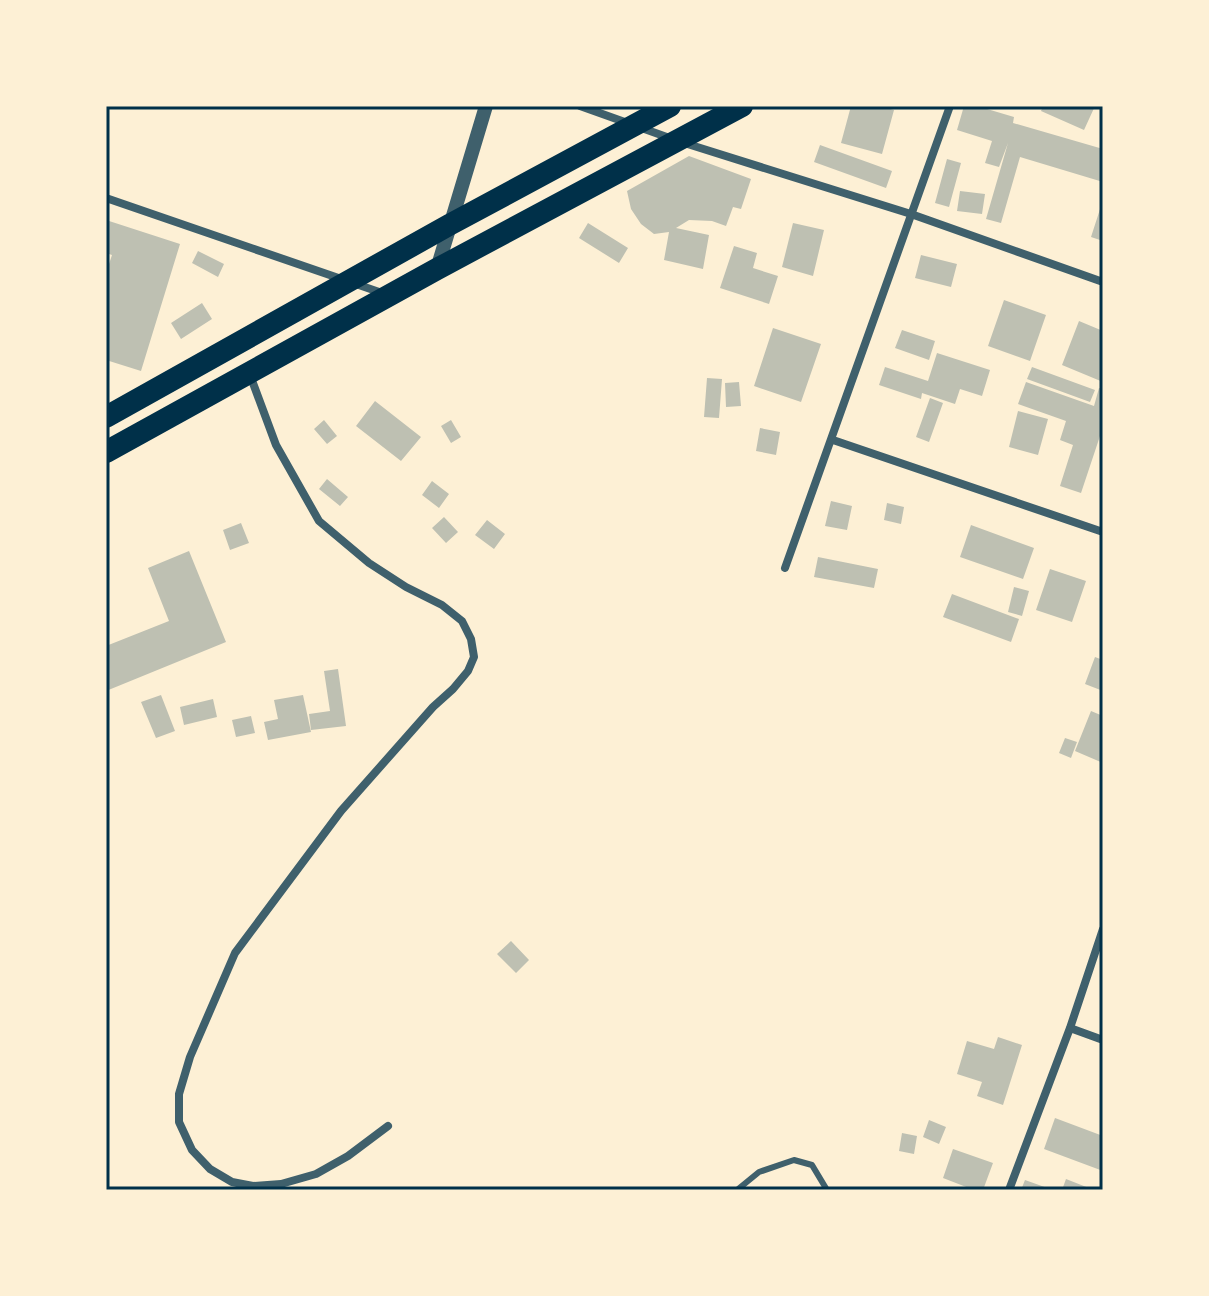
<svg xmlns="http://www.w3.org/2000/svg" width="1209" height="1296" font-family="'Noto Sans',sans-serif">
<rect width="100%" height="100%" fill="#fdf0d5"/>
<path fill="#bec0b2" d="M 851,106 L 880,106 L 894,110 L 882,154 L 841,143 Z
M 964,106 L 977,106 L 1014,117 L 1013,123 L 1103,149 L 1103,182 L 1020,157 L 1001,223 L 986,219 L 1008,143 L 999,167 L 985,163 L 992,141 L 957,130 Z
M 1043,106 L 1095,106 L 1084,130 L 1041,111 Z
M 820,145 L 892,171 L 886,188 L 814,162 Z
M 689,156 L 751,179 L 741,209 L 733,207 L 726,226 L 712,221 L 689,220 L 676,228 L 709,235 L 703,269 L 664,260 L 669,232 L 654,234 L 641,224 L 631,209 L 627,191 Z
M 947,159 L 961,163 L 949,207 L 935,203 Z
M 960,191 L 985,194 L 982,214 L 957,211 Z
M 1102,203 L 1103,203 L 1103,241 L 1091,237 Z
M 106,220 L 180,244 L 141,371 L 106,360 L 106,273 L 112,255 L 106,253 Z
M 588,223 L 628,248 L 619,263 L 579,238 Z
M 793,223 L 824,230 L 813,276 L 782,267 Z
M 734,246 L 757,253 L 753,268 L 778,276 L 769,304 L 720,288 Z
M 198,251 L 224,264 L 218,277 L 192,263 Z
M 921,255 L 957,264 L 951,287 L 915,278 Z
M 1004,300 L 1046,315 L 1030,361 L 988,346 Z
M 202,303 L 212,319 L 181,339 L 171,323 Z
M 1079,321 L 1103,331 L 1103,382 L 1062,365 Z
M 773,328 L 821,344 L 801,402 L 754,386 Z
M 902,330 L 935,341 L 929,360 L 895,348 Z
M 937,353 L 990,370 L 982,396 L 960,389 L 955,404 L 922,393 L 921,399 L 879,385 L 885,367 L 928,381 Z
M 1032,367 L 1095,390 L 1090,402 L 1027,379 Z
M 707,378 L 722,379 L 719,418 L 704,417 Z
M 739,382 L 741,406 L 726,407 L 725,383 Z
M 1026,382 L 1094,406 L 1099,388 L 1103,389 L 1103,427 L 1081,493 L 1060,486 L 1073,445 L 1060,440 L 1066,421 L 1018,404 Z
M 930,398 L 943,403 L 929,442 L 916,437 Z
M 375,401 L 421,437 L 401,461 L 356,426 Z
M 1018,411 L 1048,419 L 1038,455 L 1009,447 Z
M 324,420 L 337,436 L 327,444 L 314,429 Z
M 451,420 L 461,437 L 451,443 L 441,426 Z
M 760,428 L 780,432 L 776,455 L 756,451 Z
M 327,479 L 348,497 L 340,506 L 319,489 Z
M 432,481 L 449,494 L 439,508 L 422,495 Z
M 831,501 L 852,506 L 847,530 L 825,526 Z
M 887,503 L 904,507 L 901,524 L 884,520 Z
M 444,517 L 458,532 L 446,543 L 432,528 Z
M 487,520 L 505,534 L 494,549 L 475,535 Z
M 241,523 L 249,543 L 230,550 L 223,530 Z
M 971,525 L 1034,548 L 1023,579 L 960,557 Z
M 189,551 L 226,642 L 106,691 L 106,646 L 169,621 L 148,568 Z
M 818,557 L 878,569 L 874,588 L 814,577 Z
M 1050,569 L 1086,581 L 1072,622 L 1036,610 Z
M 1014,587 L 1029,591 L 1022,616 L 1008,612 Z
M 952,594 L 1019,619 L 1011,642 L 943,617 Z
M 1095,657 L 1103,660 L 1103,691 L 1085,684 Z
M 338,669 L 346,726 L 311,730 L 309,714 L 330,711 L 324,671 Z
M 161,695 L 175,731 L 156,738 L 141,702 Z
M 303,695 L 311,732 L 268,740 L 264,722 L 278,719 L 274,700 Z
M 213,699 L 217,717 L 184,725 L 180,707 Z
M 1091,711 L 1103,716 L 1103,763 L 1075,751 Z
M 251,716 L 255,733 L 236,737 L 232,720 Z
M 1065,738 L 1077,742 L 1071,758 L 1059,753 Z
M 511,941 L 529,960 L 516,973 L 497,954 Z
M 998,1037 L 1022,1045 L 1003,1105 L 977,1096 L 982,1082 L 957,1074 L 967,1041 L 994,1049 Z
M 1055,1118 L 1103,1136 L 1103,1171 L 1044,1149 Z
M 929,1120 L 946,1127 L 939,1144 L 923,1137 Z
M 902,1133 L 917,1136 L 914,1154 L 899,1151 Z
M 953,1149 L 993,1163 L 983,1190 L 974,1190 L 943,1178 Z
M 1066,1179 L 1094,1190 L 1062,1190 Z
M 1025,1180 L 1053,1190 L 1021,1190 Z"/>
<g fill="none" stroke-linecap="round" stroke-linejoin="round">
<path stroke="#3f606c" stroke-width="6" d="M 737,1190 L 759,1172 L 794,1160 L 812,1165 L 827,1190"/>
<path stroke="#3f606c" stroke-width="8" d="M 580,106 L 678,141 L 911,214 L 1103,282
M 106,198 L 385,294
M 250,375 L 276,445 L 319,521 L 369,563 L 406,587 L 442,605 L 462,621 L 471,639 L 474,657 L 468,671 L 453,689 L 433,707 L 341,811 L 235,953 L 190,1057 L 179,1094 L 179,1122 L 192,1150 L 210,1169 L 232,1182 L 253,1186 L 281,1184 L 316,1174 L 348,1156 L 388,1126
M 833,440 L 1103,532
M 785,568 L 950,106
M 1070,1028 L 1103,1040
M 1009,1190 L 1070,1028 L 1103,929"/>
<path stroke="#3f606c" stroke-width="14" d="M 437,269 L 486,106"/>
<path stroke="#003049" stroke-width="22" d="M 106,417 L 449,225 L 670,106
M 106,452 L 437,269 L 742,106"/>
</g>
<rect width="1209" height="1296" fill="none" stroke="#fdf0d5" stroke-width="216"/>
<rect x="108" y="108" width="993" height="1080" fill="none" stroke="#003049" stroke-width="3"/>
</svg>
